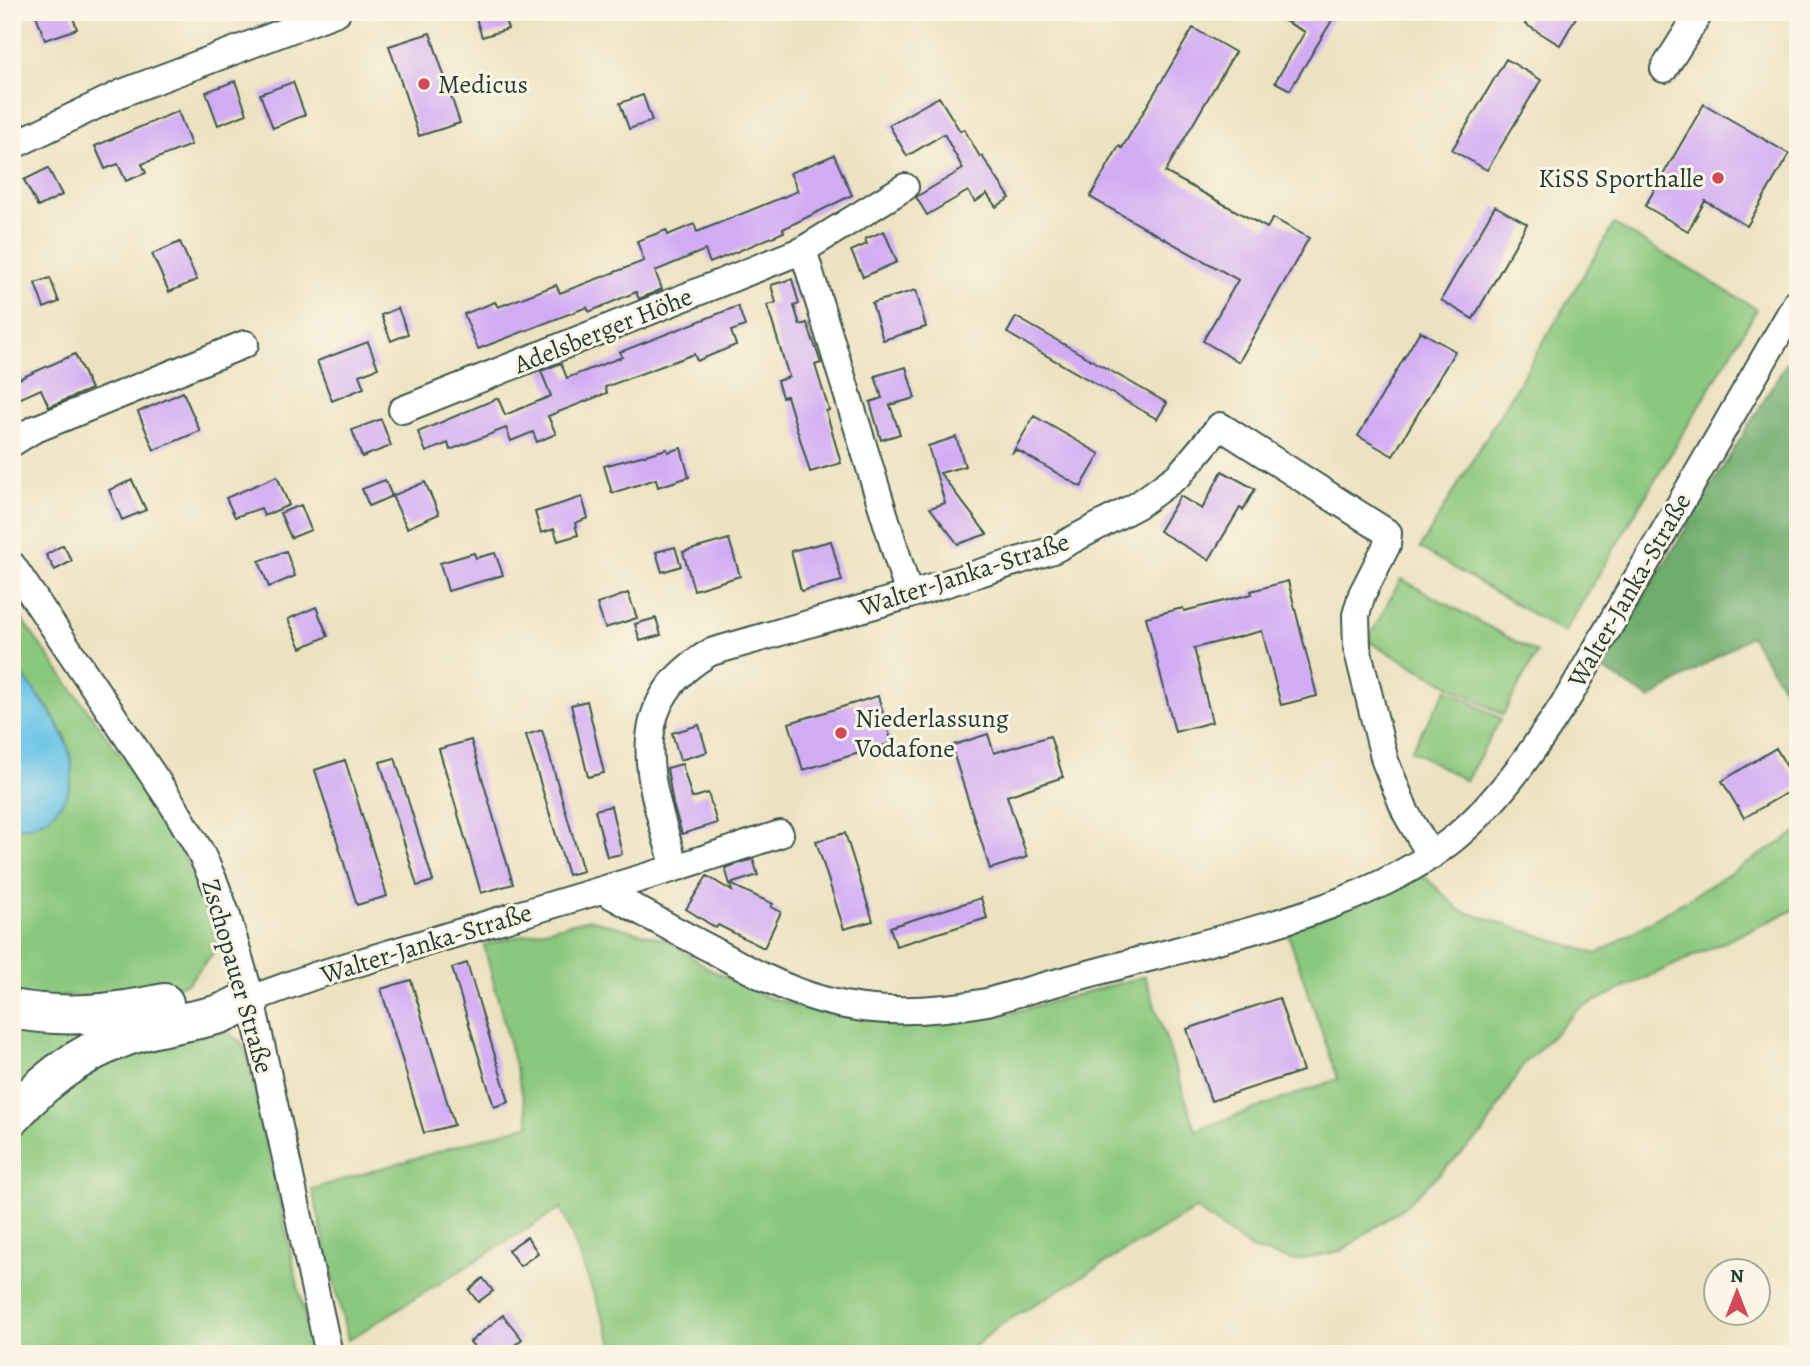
<svg xmlns="http://www.w3.org/2000/svg" width="1810" height="1366" font-family="Alegreya,serif">
<rect width="100%" height="100%" fill="#fcf5e5"/>
<filter id="ink" filterUnits="userSpaceOnUse"><feTurbulence type="fractalNoise" baseFrequency=".0143" numOctaves="2"/><feDisplacementMap in="SourceGraphic" scale="14" xChannelSelector="R" yChannelSelector="G"/><feConvolveMatrix kernelMatrix="1 2 1 2 8 2 1 2 1" color-interpolation-filters="sRGB"/></filter>
<filter id="wash" filterUnits="userSpaceOnUse"><feTurbulence type="fractalNoise" baseFrequency=".00686" numOctaves="4" result="noise"/><feDisplacementMap in="SourceGraphic" scale="28" xChannelSelector="R" yChannelSelector="G"/><feGaussianBlur stdDeviation="1.57" result="paint"/><feColorMatrix in="noise" values="0 0 0 0 0 0 0 0 0 0 0 0 0 0 0 0 0 1.4 0 .05"/><feComposite in="paint" operator="in"/></filter>
<g filter="url(#wash)">
<rect width="100%" height="100%" fill="#ece2c1"/>
<path fill="#89c77d" stroke="#548258" stroke-width="2" d="M 1614,224 L 1757,309 L 1564,633 L 1420,548 Z
M 1401,579 L 1537,653 L 1503,715 L 1367,641 Z
M 12,606 L 160,810 L 202,893 L 218,947 L 188,983 L 138,996 L 12,996 L 12,828 L 29,827 L 71,759 L 65,736 L 49,709 L 12,663 Z
M 1447,689 L 1501,719 L 1466,781 L 1411,750 Z
M 1798,832 L 1798,908 L 1580,1008 L 1522,1066 L 1484,1132 L 1404,1207 L 1341,1251 L 1294,1261 L 1251,1249 L 1196,1209 L 1000,1325 L 966,1354 L 617,1354 L 561,1208 L 348,1340 L 312,1189 L 530,1124 L 484,945 L 589,919 L 667,940 L 711,970 L 764,996 L 826,1013 L 890,1022 L 1007,1014 L 1145,976 L 1196,1130 L 1338,1079 L 1287,931 L 1424,876 L 1460,910 L 1597,954 Z
M 12,1022 L 103,1028 L 12,1098 Z
M 227,1032 L 241,1042 L 246,1051 L 313,1354 L 12,1354 L 12,1141 L 53,1097 L 128,1051 Z"/>
<path fill="#6eac6c" stroke="#467450" stroke-width="2" d="M 1798,344 L 1798,710 L 1750,636 L 1650,699 L 1601,668 Z"/>
<path fill="#69c4e7" stroke="#44808e" stroke-width="2" d="M 12,663 C 40,698 98,760 59,806 C 46,822 33,827 12,828 Z"/>
<g id="blocks">
<path fill="#d1acf4" d="M 35,12 L 71,12 L 77,29 L 45,40 Z
M 474,12 L 502,12 L 508,29 L 482,37 Z
M 1268,12 L 1337,12 L 1290,90 L 1275,82 L 1305,32 Z
M 1532,12 L 1579,12 L 1560,45 L 1525,24 Z
M 1193,28 L 1235,52 L 1165,172 L 1267,228 L 1273,218 L 1309,238 L 1239,362 L 1203,341 L 1238,280 L 1090,197 L 1119,146 L 1122,148 Z
M 430,33 L 460,123 L 419,136 L 389,46 Z
M 1506,59 L 1541,80 L 1487,170 L 1452,150 Z
M 235,81 L 247,114 L 218,125 L 206,92 Z
M 293,82 L 305,115 L 273,128 L 260,94 Z
M 643,95 L 652,121 L 629,129 L 620,103 Z
M 939,97 L 960,131 L 964,129 L 980,157 L 982,156 L 1010,198 L 996,207 L 987,194 L 975,202 L 968,191 L 927,215 L 916,197 L 963,169 L 944,134 L 907,156 L 889,125 Z
M 1704,104 L 1789,154 L 1747,226 L 1705,201 L 1688,231 L 1645,206 Z
M 178,111 L 191,145 L 142,164 L 146,173 L 126,181 L 118,164 L 105,169 L 95,146 Z
M 834,155 L 852,195 L 783,229 L 784,232 L 710,263 L 705,250 L 655,271 L 662,289 L 639,299 L 636,292 L 589,312 L 587,307 L 478,349 L 464,314 L 495,302 L 498,307 L 556,285 L 560,293 L 644,261 L 637,241 L 666,230 L 668,235 L 694,224 L 697,232 L 798,191 L 790,173 Z
M 48,168 L 62,195 L 38,207 L 24,180 Z
M 1495,206 L 1527,224 L 1473,319 L 1441,300 Z
M 884,231 L 897,262 L 863,277 L 851,251 L 867,244 L 865,239 Z
M 180,242 L 197,280 L 169,292 L 152,254 Z
M 50,278 L 59,302 L 44,308 L 35,283 Z
M 792,279 L 799,304 L 794,306 L 800,325 L 807,323 L 821,363 L 815,365 L 829,410 L 826,411 L 841,463 L 810,472 L 787,396 L 782,397 L 777,381 L 789,377 L 767,305 L 776,303 L 771,285 Z
M 916,290 L 926,327 L 883,340 L 872,303 Z
M 738,306 L 745,326 L 731,331 L 736,345 L 697,361 L 694,354 L 605,387 L 607,393 L 548,416 L 556,434 L 537,442 L 533,432 L 511,441 L 506,428 L 450,450 L 448,443 L 426,452 L 418,432 L 498,398 L 505,415 L 551,396 L 541,371 L 561,363 L 567,378 L 622,357 L 620,352 Z
M 398,308 L 408,334 L 391,341 L 381,315 Z
M 1016,317 L 1167,403 L 1157,419 L 1007,333 Z
M 1420,331 L 1455,351 L 1393,456 L 1358,436 Z
M 368,342 L 378,368 L 359,375 L 364,388 L 332,401 L 317,361 Z
M 75,354 L 91,389 L 49,407 L 41,389 L 12,402 L 12,382 Z
M 906,367 L 915,398 L 890,405 L 900,434 L 881,440 L 870,402 L 882,398 L 875,376 Z
M 183,392 L 200,431 L 154,450 L 138,412 Z
M 1034,416 L 1100,454 L 1081,487 L 1017,450 L 1013,452 Z
M 381,419 L 391,446 L 362,457 L 352,430 Z
M 956,437 L 965,466 L 940,473 L 987,534 L 958,544 L 930,508 L 945,503 L 928,446 Z
M 681,448 L 689,477 L 658,487 L 656,479 L 612,493 L 604,466 L 667,449 L 668,452 Z
M 1222,471 L 1255,489 L 1243,510 L 1240,508 L 1209,560 L 1159,531 L 1180,496 L 1202,509 Z
M 277,476 L 289,505 L 264,516 L 261,508 L 235,517 L 226,498 Z
M 132,480 L 146,510 L 122,520 L 109,490 Z
M 385,480 L 392,496 L 369,506 L 362,489 Z
M 425,482 L 439,514 L 407,528 L 392,496 Z
M 582,497 L 588,518 L 575,523 L 578,535 L 558,541 L 554,529 L 541,533 L 535,512 Z
M 301,505 L 311,530 L 291,538 L 280,513 Z
M 729,539 L 740,576 L 694,590 L 683,552 Z
M 831,541 L 842,581 L 801,591 L 791,551 Z
M 63,545 L 72,561 L 55,570 L 46,555 Z
M 675,547 L 681,566 L 662,572 L 656,552 Z
M 286,551 L 295,576 L 269,587 L 259,561 Z
M 474,553 L 476,558 L 495,553 L 503,575 L 448,591 L 440,563 Z
M 1288,581 L 1317,696 L 1281,705 L 1262,631 L 1194,648 L 1212,722 L 1175,732 L 1146,617 L 1183,608 L 1184,611 L 1252,594 L 1251,591 Z
M 628,593 L 637,618 L 605,628 L 597,604 Z
M 316,607 L 328,636 L 301,648 L 288,619 Z
M 656,618 L 661,635 L 640,641 L 635,624 Z
M 878,696 L 892,743 L 803,770 L 789,723 Z
M 587,701 L 604,773 L 588,777 L 571,705 Z
M 699,725 L 707,752 L 680,760 L 672,733 Z
M 542,730 L 583,871 L 568,875 L 526,735 Z
M 988,734 L 994,753 L 1050,736 L 1063,777 L 1007,796 L 1027,857 L 990,869 L 951,746 Z
M 471,740 L 513,884 L 481,893 L 439,749 Z
M 1776,748 L 1798,786 L 1744,818 L 1722,781 Z
M 395,758 L 433,881 L 417,886 L 380,762 Z
M 345,760 L 387,896 L 357,905 L 315,770 Z
M 682,764 L 692,798 L 708,793 L 717,823 L 682,834 L 673,804 L 667,768 Z
M 611,806 L 622,854 L 607,857 L 595,810 Z
M 845,833 L 873,921 L 844,929 L 816,841 Z
M 753,859 L 758,875 L 730,884 L 773,904 L 771,907 L 781,912 L 764,948 L 718,925 L 716,928 L 686,909 L 707,876 L 732,891 L 725,868 Z
M 981,898 L 987,918 L 896,946 L 890,927 Z
M 467,963 L 509,1102 L 494,1107 L 452,968 Z
M 411,980 L 454,1125 L 424,1133 L 381,989 Z
M 1279,998 L 1303,1071 L 1211,1101 L 1187,1029 Z
M 527,1237 L 538,1253 L 520,1266 L 508,1250 Z
M 483,1278 L 493,1291 L 478,1302 L 469,1290 Z
M 503,1315 L 522,1339 L 504,1354 L 480,1354 L 470,1342 Z"/>
</g>
</g>
<g filter="url(#ink)">
<use href="#blocks" fill-opacity="0" stroke="#3e5649" stroke-width="2"/>
<g fill="none" stroke-linecap="round" stroke-linejoin="round">
<defs>
<path id="minor" d="M 1664,69 L 1700,12
M 12,146 L 122,93 L 337,12
M 803,250 L 909,595
M 402,410 L 803,250 L 905,187
M 12,443 L 33,430 L 245,344
M 12,565 L 173,805 L 200,851 L 215,884 L 227,916 L 251,999 L 329,1354
M 675,868 L 780,834
M 602,890 C 638,910 674,930 711,949 C 747,969 783,989 823,1000 C 876,1015 933,1012 987,1002 C 1049,984 1110,968 1172,952 C 1265,927 1376,901 1452,840 C 1498,803 1537,745 1569,696 L 1798,300
M 251,999 L 314,976 L 675,868 C 652,786 618,705 711,652 L 909,595 L 1053,550 L 1138,505 L 1179,475 L 1220,426 L 1388,533 L 1387,545 L 1362,594 L 1356,615 L 1357,648 L 1385,761 L 1406,813 L 1431,856"/>
<path id="highway" d="M 12,1009 C 64,1019 113,1014 164,1003
M 12,1116 C 48,1075 94,1044 147,1030 C 170,1024 194,1021 216,1015 C 228,1012 240,1004 251,999"/>
</defs>
<use href="#minor" stroke="#3e5649" stroke-width="30"/>
<use href="#highway" stroke="#3e5649" stroke-width="42"/>
<use href="#minor" stroke="#fff" stroke-width="26"/>
<use href="#highway" stroke="#fff" stroke-width="38"/>
</g>
</g>
<g fill="#d1495b" stroke="#fcf5e5" stroke-width="2.5">
<circle cx="424" cy="84" r="7"/>
<circle cx="1718" cy="178" r="7"/>
<circle cx="841" cy="733" r="7"/>
</g>
<g text-anchor="middle" stroke-width="6" stroke-linejoin="round" paint-order="stroke">
<g font-size="26" fill="#1f3d34" stroke="#fcf5e5" text-anchor="start">
<text x="438" y="93">Medicus</text>
<text x="1704" y="187" text-anchor="end">KiSS Sporthalle</text>
<text x="855" y="727">Niederlassung<tspan x="855" dy="30">Vodafone</tspan></text>
</g>
<g font-size="26" fill="#1f3d34" stroke="#fcf5e5">
<text transform="translate(603 330) rotate(-22)" y="9">Adelsberger Höhe</text>
<text transform="translate(964 574) rotate(-18)" y="9">Walter-Janka-Straße</text>
<text transform="translate(1629 590) rotate(-60)" y="9">Walter-Janka-Straße</text>
<text transform="translate(426 943) rotate(-17)" y="9">Walter-Janka-Straße</text>
<text transform="translate(238 976) rotate(74)" y="9">Zschopauer Straße</text>
</g>
</g>
<rect width="1810" height="1366" fill="none" stroke="#fcf5e5" stroke-width="42"/>
<g transform="translate(1737 1292)"><circle r="33" fill="#fcf5e5" stroke="#a4ab9e" stroke-width="2"/>
<path d="M0-5L12 26L0 18L-12 26Z" fill="#d1495b"/>
<text y="-10" font-size="19" font-weight="bold" text-anchor="middle" fill="#1f3d34">N</text>
</g>
</svg>
